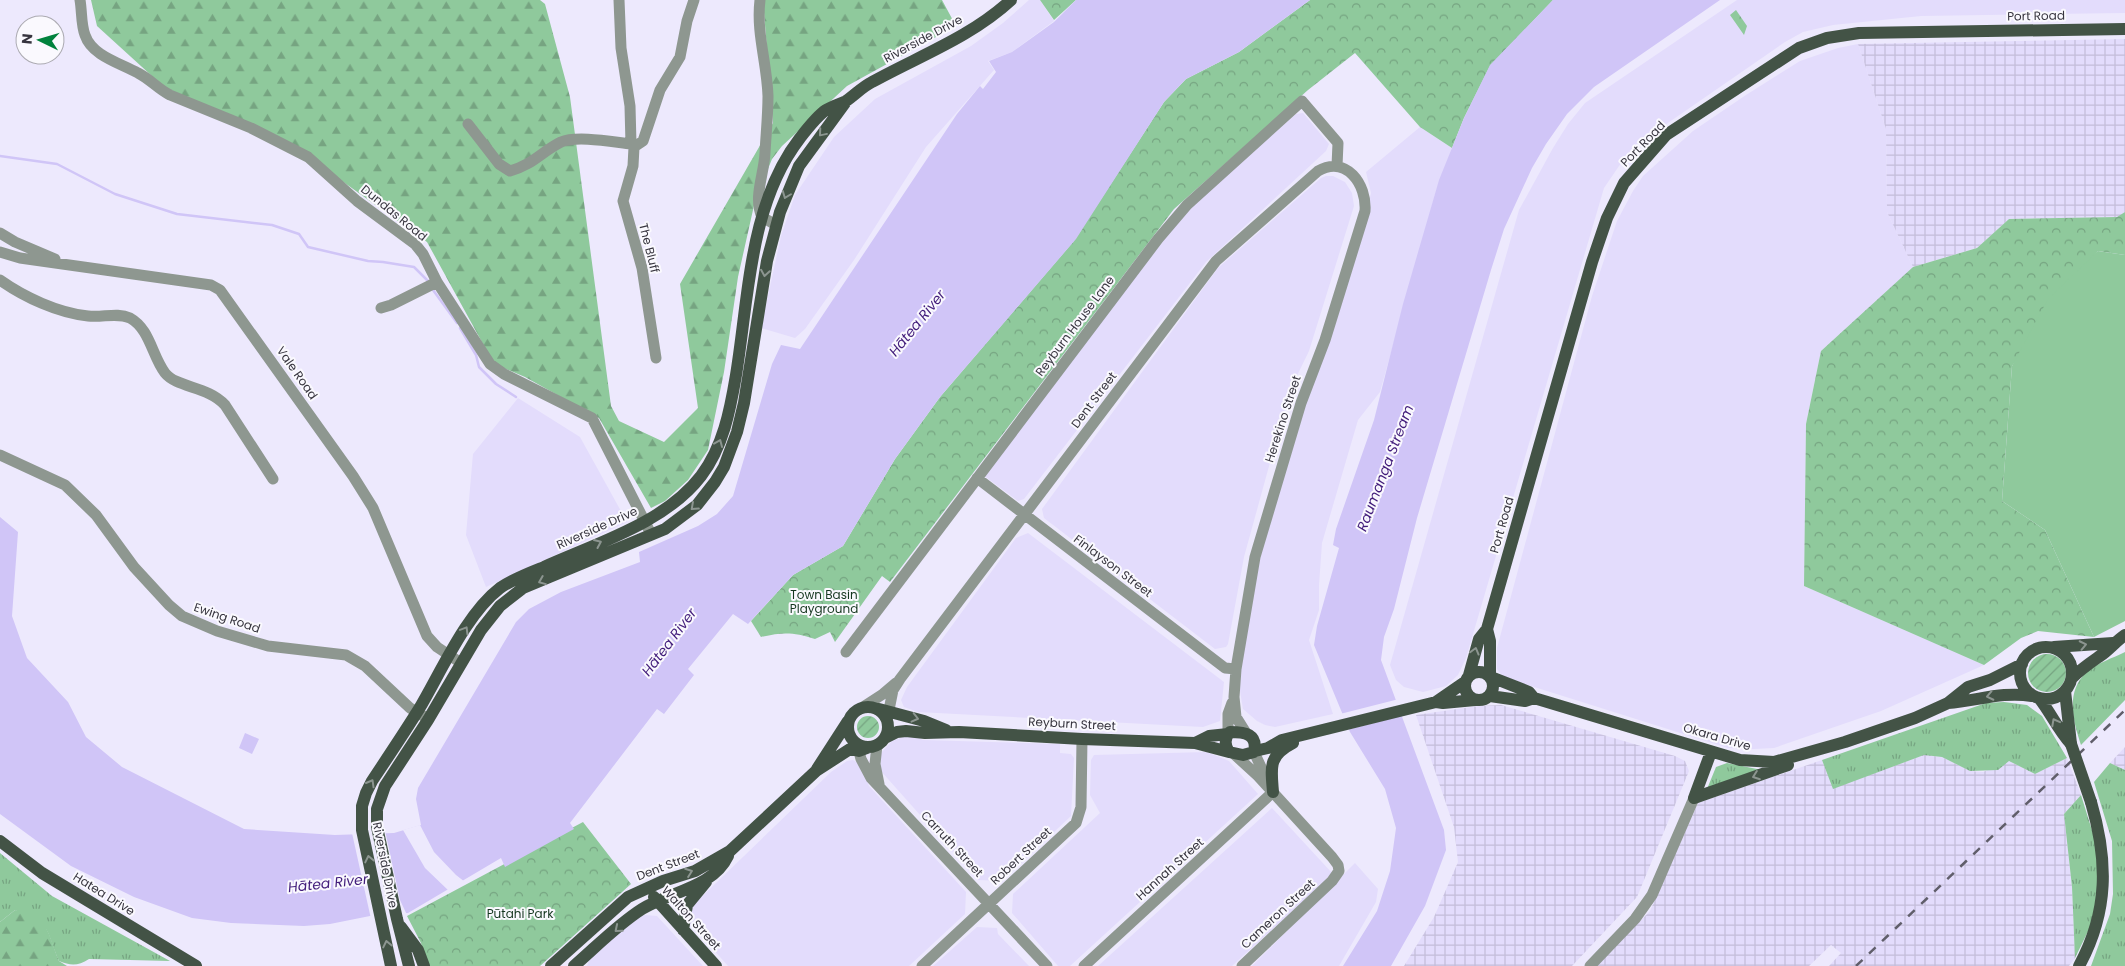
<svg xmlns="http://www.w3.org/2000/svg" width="2125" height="966" font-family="Poppins,sans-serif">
<defs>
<pattern id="industrial-grid" width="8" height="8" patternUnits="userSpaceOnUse" patternTransform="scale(1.25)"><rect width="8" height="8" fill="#e3dcfc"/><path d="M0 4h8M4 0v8" fill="none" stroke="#c3bdd9"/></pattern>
<pattern id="grass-tufts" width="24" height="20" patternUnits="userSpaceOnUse" patternTransform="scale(1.25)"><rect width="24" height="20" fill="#8fc99c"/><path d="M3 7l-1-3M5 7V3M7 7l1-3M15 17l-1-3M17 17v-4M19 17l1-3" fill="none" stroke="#76a481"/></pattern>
<pattern id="forest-firs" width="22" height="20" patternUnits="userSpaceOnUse" patternTransform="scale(1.25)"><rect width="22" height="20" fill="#8fc99c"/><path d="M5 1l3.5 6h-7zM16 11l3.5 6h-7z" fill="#76a481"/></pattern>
<pattern id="park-crowns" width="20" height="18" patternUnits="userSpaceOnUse" patternTransform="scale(1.25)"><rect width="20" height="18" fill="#8fc99c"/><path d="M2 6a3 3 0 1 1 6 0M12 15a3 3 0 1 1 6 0" fill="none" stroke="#76a481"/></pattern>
<pattern id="garden-furrows" width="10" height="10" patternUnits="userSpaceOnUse" patternTransform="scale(1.25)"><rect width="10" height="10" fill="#8fc99c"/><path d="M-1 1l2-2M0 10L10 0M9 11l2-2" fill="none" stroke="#76a481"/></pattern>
</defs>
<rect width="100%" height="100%" fill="#ede9fd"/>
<path fill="#e3dcfc" d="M 1029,0 L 1040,0 L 1054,21 L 1012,52 L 988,61 L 994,70 L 926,147 L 854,260 L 805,329 L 795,338 L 761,328 L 781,236 L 795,195 L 834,137 L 875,99 L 971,46 L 1003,23 Z
M 1737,0 L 2125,0 L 2125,13 L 1921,16 L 1833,25 L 1803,32 L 1785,42 L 1636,145 L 1619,166 L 1604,188 L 1466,658 L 1458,675 L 1446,686 L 1423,692 L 1404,687 L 1396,680 L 1390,665 L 1519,210 L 1553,148 L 1568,124 L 1585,103 Z
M 1858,44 L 1886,129 L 1887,212 L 1913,267 L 1821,351 L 1806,424 L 1804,586 L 1984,665 L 1881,711 L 1774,748 L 1754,749 L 1728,748 L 1503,677 L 1497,669 L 1497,648 L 1592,296 L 1617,221 L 1633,191 L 1643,176 L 1693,131 L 1746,95 L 1800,61 L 1838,48 Z
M 1303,113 L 1329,144 L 1326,151 L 1206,262 L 1024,499 L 1018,501 L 983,475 L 1168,226 L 1296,114 Z
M 1420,127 L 1452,148 L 1436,191 L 1380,392 L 1358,420 L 1322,543 L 1319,585 L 1319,610 L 1309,640 L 1333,714 L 1275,727 L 1265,725 L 1257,721 L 1243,709 L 1239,685 L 1248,614 L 1266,527 L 1363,227 L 1371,193 L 1366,172 Z
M 1326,176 L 1333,176 L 1345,182 L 1352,193 L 1354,206 L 1309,351 L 1290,390 L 1244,557 L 1228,644 L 1226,647 L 1215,649 L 1044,518 L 1042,509 L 1218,268 L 1321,178 Z
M 518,398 L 580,437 L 627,522 L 486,587 L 466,535 L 473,454 Z
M 1028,533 L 1224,682 L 1220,721 L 1203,727 L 918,712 L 904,707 L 901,700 L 907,687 L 1016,538 Z
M 906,736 L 917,737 L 923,740 L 1060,744 L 1060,753 L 1071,754 L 1074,758 L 1071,816 L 1002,881 L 978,880 L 880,770 L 881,753 L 892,741 Z
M 1207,752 L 1229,761 L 1258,794 L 1070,966 L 1058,966 L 1012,913 L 1013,894 L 1100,813 L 1090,795 L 1091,760 L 1094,755 Z
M 853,760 L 860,764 L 869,786 L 966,892 L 965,914 L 909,966 L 728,966 L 688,921 L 689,909 L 831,772 L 847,761 Z
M 1272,808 L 1333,874 L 1232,966 L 1098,966 Z
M 1355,863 L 1378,889 L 1376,902 L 1339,966 L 1252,966 Z
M 645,915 L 657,916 L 703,966 L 587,966 L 589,960 L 637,917 Z
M 977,927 L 997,928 L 998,934 L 1029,966 L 933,966 Z"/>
<path fill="url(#industrial-grid)" d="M 2125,39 L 2125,212 L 2118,217 L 2009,219 L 1977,248 L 1913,267 L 1887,212 L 1886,129 L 1858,44 Z
M 1501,705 L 1675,756 L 1685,761 L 1689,771 L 1637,897 L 1572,966 L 1404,966 L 1434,917 L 1458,862 L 1454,827 L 1416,715 L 1478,706 Z
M 2125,747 L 2125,770 L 2110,763 Z
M 1924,755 L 1942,757 L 1970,771 L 1983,772 L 2009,761 L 2035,774 L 2067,758 L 2081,795 L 2064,814 L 2072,887 L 2075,958 L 2069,966 L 1829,966 L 1841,953 L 1831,945 L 1809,966 L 1596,966 L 1650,911 L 1698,803 L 1822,760 L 1833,788 Z"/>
<path fill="url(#grass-tufts)" d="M 2125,652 L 2125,700 L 2081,745 C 2073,721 2065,691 2087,672 C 2097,663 2113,658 2125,652 Z
M 2004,702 L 2027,705 L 2042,716 L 2067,758 L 2035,774 L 2009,761 L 1998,770 L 1970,771 L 1942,757 L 1924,755 L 1833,789 L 1822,760 L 1986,703 Z
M 1727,763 L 1762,770 L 1707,789 L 1716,767 Z
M 2110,763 L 2125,770 L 2125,966 L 2091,966 L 2110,914 L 2113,894 L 2112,841 L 2094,782 Z
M 2081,795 L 2100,856 L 2096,915 L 2075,958 L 2072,887 L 2064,814 Z
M 0,853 L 52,896 L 170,961 L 89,959 C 78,966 71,966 59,961 C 44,925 53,927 15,910 L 0,922 Z"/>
<path fill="url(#forest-firs)" d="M 91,0 L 540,0 L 545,4 L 570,97 L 611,406 L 619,421 L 664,442 L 698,408 L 680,284 L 773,123 L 763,0 L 942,0 L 956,26 L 847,86 L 782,146 L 772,159 L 755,201 L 738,277 L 724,372 L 708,450 L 688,480 L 665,501 L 651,508 L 599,418 L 525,377 L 494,364 L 427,242 L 289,143 L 164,87 L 97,26 Z
M 15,910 C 49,914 48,935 59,961 L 67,966 L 0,966 L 0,922 Z"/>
<path fill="url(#park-crowns)" d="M 1040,0 L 1076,0 L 1054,20 Z
M 1310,0 L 1553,0 L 1490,66 L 1464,118 L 1452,148 L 1420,127 L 1355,53 L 1308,90 L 1174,209 L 890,582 L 882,576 L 835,642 L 830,632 L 815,639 C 793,632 783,632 761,637 L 751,621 L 793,575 L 843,546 L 895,459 L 940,397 L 1073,242 L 1164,102 L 1186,79 L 1239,52 Z
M 1736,10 L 1747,26 L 1744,35 L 1730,15 Z
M 2125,212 L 2125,255 L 2098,251 L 2012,366 L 2002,501 L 2045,530 L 2094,637 L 2038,631 L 2021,638 L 1984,665 L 1804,586 L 1806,424 L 1821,351 L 1913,267 L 1977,248 L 2009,219 L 2117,217 Z
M 583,822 L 631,884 L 540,966 L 428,966 L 421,943 L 407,916 Z"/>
<path fill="url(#garden-furrows)" d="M2028 673a19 19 0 1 1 38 0a19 19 0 1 1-38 0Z
M857 727a11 11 0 1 1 22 0a11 11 0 1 1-22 0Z"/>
<path fill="#8fc99c" d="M 2098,251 L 2125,255 L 2125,621 L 2094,637 L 2045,530 L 2002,501 L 2012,366 L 2048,299 Z"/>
<path fill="#d0c5f7" d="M 1076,0 L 1310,0 L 1239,52 L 1186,79 L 1164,102 L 1076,239 L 940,397 L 895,459 L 843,546 L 793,575 L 748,624 L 733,614 L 688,669 L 694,675 L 664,714 L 657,709 L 570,823 L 574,829 L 505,867 L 501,858 L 408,913 L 370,916 L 330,924 L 304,926 L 231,923 L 192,918 L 134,897 L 71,866 L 0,814 L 0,517 L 18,532 L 12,616 L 27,658 L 68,702 L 86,737 L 122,767 L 244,829 L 335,835 L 394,833 L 421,825 L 416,799 L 418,788 L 516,622 L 529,609 L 561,592 L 640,562 L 639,552 L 698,526 L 717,514 L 733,496 L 772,364 L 781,345 L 800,349 L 957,114 L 980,86 L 983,89 L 996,72 L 989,61 L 1012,52 L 1054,22 Z
M 1553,0 L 1720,0 L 1594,87 L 1567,114 L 1546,144 L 1532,168 L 1504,229 L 1491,270 L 1417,518 L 1394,609 L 1384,637 L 1381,660 L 1444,830 L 1446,850 L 1425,906 L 1391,966 L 1343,966 L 1377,911 L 1390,871 L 1396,828 L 1385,789 L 1350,732 L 1314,645 L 1317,626 L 1339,548 L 1333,545 L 1336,529 L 1374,420 L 1403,304 L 1439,180 L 1464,118 L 1490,65 Z
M 245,733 L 259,739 L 252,754 L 239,748 Z"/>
<path fill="#ede9fd" d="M 1399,699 L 1405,715 L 1347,730 L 1340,714 Z
M 420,825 L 434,852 L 456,875 L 465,882 L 449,891 L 425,868 L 403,830 Z
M 385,830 L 400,900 L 407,915 L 371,919 L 352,833 Z"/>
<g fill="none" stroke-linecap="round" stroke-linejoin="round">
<path stroke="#d0c5f7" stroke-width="2.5" d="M 0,156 L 57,164 L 115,194 L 177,214 L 272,225 L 299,234 L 308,247 L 368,261 L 383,262 L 414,267 L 428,281
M 433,290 L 457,323
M 460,328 L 476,355 L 479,367 L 496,384 L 516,397"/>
<path stroke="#8e9790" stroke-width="11" d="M 80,0 C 82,11 81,25 85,35 C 92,56 120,63 138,73 C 150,79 158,89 170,95 L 251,128 L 308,157 L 357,201 L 415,244 L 423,254 L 437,282 L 490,364 L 504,374 L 592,418 L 649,530
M 619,0 L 621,48 L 630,106 L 631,144
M 760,0 C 756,33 767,63 768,96 C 768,115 766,134 765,153 C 764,175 753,197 762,217 L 776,225
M 468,124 L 499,164 L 510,171 C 534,164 541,152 561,142 C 577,135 613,142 631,144 L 634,147 L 643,141 L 660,90 L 680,57 L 687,21 L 694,0
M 634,147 L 633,166 L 623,201 L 642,268 L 656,358
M 0,233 L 15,242 L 55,259
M 0,252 L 20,258 L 211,285 L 220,290 L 353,476 L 373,508 L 427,636 L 437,647 L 461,663
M 0,280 C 24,297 58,313 88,316 C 102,318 117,312 130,318 C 150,329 152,356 165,373 C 177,388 208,386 225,405 L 273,479
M 381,308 L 391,305 L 437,282
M 0,455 L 65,485 L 96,515 L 134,567 L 169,605 L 182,616 L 217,631 L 268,646 L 346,655 L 365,666 L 410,708 L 425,717
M 977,478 L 1225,668 L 1236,669
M 846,652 L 1158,239 L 1187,205 L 1302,101 L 1338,143 L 1337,166
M 863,707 L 883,694 L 896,683
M 887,720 L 893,690 L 900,679 L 1216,261 L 1318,171 C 1346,155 1367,184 1365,211 L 1325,340 L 1301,403 L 1255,557 L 1236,669 L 1234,697 L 1236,717 L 1246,733
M 1228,733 L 1228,714 L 1232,703
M 857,744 L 861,759 L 871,778 L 1047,966
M 877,745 L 875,764 L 879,784
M 1254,752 L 1267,780
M 1234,754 L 1258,776 L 1332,857 L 1338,865 L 1339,871 L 1332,881 L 1242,966
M 922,966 L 1076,823 L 1081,807 L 1082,739
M 1084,966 L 1273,792
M 1590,966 L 1635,919 L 1652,895 L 1694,798"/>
<path stroke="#435346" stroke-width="12" d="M 1487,629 L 1490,641 L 1490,675
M 2054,647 L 2113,643
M2020 673a26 26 0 1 1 52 0a26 26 0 1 1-52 0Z
M1465 686a14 14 0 1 1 28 0a14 14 0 1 1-28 0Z
M 1469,675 L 1479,639 L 1487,629 L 1592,262 L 1607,218 L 1624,183 L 1666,135 L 1799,48 L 1827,38 L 1859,33 L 2125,29
M 1491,677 L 1529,692 L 1534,698
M 2072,678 C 2081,669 2090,663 2100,656 C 2109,650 2116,641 2125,635
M 2065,691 L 2071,744
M 1490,696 L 1525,701 L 1534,698 L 1740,760 L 1774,762 L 1845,742 L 1915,718 L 1948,703 L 1968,687 L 1990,680 L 2022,664
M 2039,698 C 2051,713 2058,730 2071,744
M 1436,702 L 1443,703 L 1475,700
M 1948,703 C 1977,701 2002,691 2032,696
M848 727a20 20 0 1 1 40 0a20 20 0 1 1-40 0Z
M 879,709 L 924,721 L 946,730
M 1230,732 C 1245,732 1258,734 1254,752 L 1243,755 L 1229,752 C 1225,746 1224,738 1230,732 Z
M 885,738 L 897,732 L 906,731 L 925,733 L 959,732 L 1082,739 L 1195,743 L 1229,752
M 1195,743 L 1209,736 L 1228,734
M 1255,751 L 1268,748 L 1282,740 L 1436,702 L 1465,682
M 817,769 L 848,721
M 1273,792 C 1271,767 1268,756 1293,743
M 1694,798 L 1788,765
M 1694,798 L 1711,752
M 0,841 L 42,873 L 196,966
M 654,897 L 716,966
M 401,927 L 418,950 L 424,966
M 683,930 L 687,905 L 706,882
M 391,966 L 362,830 L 362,806 L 366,793 L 372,781 C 388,757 404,733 419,709 C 441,672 466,614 500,588 C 513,579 529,573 544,567 C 597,543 665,523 701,476 C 723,447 730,411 736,375 C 749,296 749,204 800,138 C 807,129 817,116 826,110 C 832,106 840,104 846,101 C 855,95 862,87 872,82 C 919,56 971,37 1011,0
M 409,966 L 397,919 L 377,827 L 377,809 L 385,786 L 428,720 L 481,630 L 500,606 L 523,588 L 665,529 L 697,505 L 715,482 L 724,467 L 737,432 L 744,403 L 767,261 L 780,212 L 799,166 L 845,103
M 551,966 L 628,897 L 663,881 L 695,871 L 730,851 L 816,771 L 850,749 L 859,751 L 867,748
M 574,966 C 596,947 617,925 642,909 C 669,892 713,888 728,856
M 2079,966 C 2109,911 2108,860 2091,802"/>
<path stroke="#605e6a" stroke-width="2.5" stroke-dasharray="9 9" stroke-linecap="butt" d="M 1856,966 L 2125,710"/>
<path stroke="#435346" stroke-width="12" d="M 2071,744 L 2091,802"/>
</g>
<defs><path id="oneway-chevron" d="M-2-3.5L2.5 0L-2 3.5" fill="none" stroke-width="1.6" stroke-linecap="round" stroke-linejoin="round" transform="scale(1.25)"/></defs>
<g stroke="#8c9590">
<use href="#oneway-chevron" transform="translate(822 133) rotate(130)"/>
<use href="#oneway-chevron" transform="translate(786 195) rotate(111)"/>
<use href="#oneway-chevron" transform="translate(765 273) rotate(99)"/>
<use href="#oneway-chevron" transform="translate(719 443) rotate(-67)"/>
<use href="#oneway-chevron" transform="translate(694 507) rotate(138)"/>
<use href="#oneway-chevron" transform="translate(598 543) rotate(-24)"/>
<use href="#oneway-chevron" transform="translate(542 581) rotate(158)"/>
<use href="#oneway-chevron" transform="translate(465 630) rotate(-59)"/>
<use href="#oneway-chevron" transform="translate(2083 645) rotate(-12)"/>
<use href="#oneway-chevron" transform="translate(1475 651) rotate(-75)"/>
<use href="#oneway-chevron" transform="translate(1990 696) rotate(168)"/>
<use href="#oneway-chevron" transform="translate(915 718) rotate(14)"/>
<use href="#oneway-chevron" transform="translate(2055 722) rotate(-118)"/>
<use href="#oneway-chevron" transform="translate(1756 776) rotate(160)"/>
<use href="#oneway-chevron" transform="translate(371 783) rotate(-60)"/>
<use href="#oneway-chevron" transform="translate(369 859) rotate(-102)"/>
<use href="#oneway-chevron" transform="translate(689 872) rotate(-20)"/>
<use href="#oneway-chevron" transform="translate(618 929) rotate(140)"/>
<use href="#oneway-chevron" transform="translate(387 944) rotate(-102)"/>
</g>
<g text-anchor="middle" stroke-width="4" stroke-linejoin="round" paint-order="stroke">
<g font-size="12" fill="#37353f" stroke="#faf9fe">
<text transform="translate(2036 16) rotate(-1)" y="4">Port Road</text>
<text transform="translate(923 39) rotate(-28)" y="4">Riverside Drive</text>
<text transform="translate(1643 144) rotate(-46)" y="4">Port Road</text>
<text transform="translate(394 213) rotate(39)" y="4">Dundas Road</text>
<text transform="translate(649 248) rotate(76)" y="4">The Bluff</text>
<text transform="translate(1075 326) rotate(-53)" y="4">Reyburn House Lane</text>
<text transform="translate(297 373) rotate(55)" y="4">Vale Road</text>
<text transform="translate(1094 400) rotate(-53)" y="4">Dent Street</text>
<text transform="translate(1283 419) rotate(-72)" y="4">Herekino Street</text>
<text transform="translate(1502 525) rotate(-74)" y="4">Port Road</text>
<text transform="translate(597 528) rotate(-24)" y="4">Riverside Drive</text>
<text transform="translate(1113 566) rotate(37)" y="4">Finlayson Street</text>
<text transform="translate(227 618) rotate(19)" y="4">Ewing Road</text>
<text transform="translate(1072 724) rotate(3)" y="4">Reyburn Street</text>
<text transform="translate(1717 737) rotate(16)" y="4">Okara Drive</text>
<text transform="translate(952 844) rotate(47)" y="4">Carruth Street</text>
<text transform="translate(1021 856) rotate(-43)" y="4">Robert Street</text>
<text transform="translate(385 865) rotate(79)" y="4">Riverside Drive</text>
<text transform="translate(668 865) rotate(-21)" y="4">Dent Street</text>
<text transform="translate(1170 869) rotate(-42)" y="4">Hannah Street</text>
<text transform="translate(104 894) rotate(32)" y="4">Hatea Drive</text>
<text transform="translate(1278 914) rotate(-43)" y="4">Cameron Street</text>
<text transform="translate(691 918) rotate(48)" y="4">Walton Street</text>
</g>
<g font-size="12" fill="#15371f" stroke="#faf9fe">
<text x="824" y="599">Town Basin<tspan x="824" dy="14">Playground</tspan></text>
<text x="520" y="918">Pūtahi Park</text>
</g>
<g font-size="14" font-style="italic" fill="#421d7b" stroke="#faf9fe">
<text transform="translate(917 323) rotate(-51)" y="5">Hātea River</text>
<text transform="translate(1385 468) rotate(-69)" y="5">Raumanga Stream</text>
<text transform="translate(669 642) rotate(-53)" y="5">Hātea River</text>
<text transform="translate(328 883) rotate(-6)" y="5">Hātea River</text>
</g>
</g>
<g transform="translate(40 40) rotate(275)"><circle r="24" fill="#faf9fe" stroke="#acabb2"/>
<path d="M0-4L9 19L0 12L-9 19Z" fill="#00823d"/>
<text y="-8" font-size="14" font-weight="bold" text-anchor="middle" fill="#37353f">N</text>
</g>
</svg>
